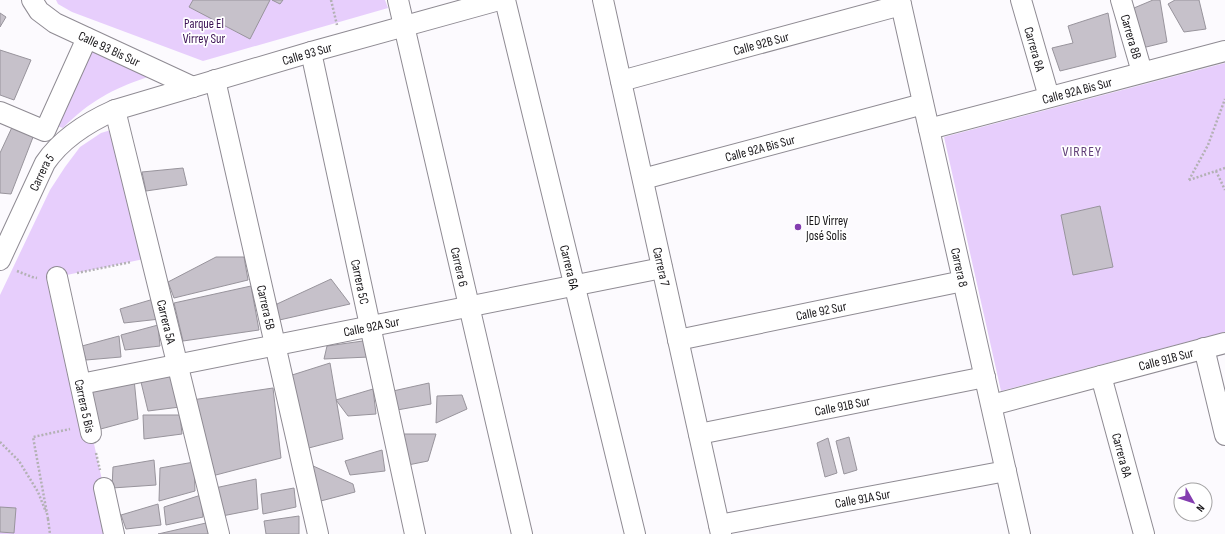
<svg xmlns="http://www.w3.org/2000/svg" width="1225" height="534" font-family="'Sofia Sans Condensed',sans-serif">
<rect width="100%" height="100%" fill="#fcfafe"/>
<path fill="#e7cefc" d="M 56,0 L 385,0 L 388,8 L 203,61 L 72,12 L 58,4 Z
M 90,50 L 148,77 C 112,89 90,101 63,128 L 54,125 Z
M 1225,63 L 1225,332 L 1001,391 L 944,137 Z
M 114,129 L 144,259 L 57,277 L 114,534 L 0,534 L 0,295 L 50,190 L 65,167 L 80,147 L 101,133 Z"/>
<path fill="#c6c1ca" stroke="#98949c" d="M 193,0 L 270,0 L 250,39 L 189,7 Z
M 272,0 L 283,0 L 280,4 Z
M 1153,0 L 1160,0 L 1167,42 L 1142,48 L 1134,8 Z
M 1175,0 L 1199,0 L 1206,29 L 1184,32 L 1168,4 Z
M 0,13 L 6,17 L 0,27 Z
M 1108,13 L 1116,57 L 1060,71 L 1052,48 L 1073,43 L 1068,26 Z
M 0,50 L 31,60 L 14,100 L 0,95 Z
M 14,123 L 35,132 L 11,194 L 0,193 L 0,153 Z
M 183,168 L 187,185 L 146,191 L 142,172 Z
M 1100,206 L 1113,267 L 1073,275 L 1061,215 Z
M 216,257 L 244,257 L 248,280 L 174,298 L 168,282 Z
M 331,279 L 350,304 L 275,321 L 277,304 Z
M 251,286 L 259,330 L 183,341 L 174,303 Z
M 157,298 L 160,319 L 124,323 L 120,309 Z
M 158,325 L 160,346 L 125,350 L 121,335 Z
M 119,336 L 121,357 L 86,360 L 82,346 Z
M 363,341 L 369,357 L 324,359 L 327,346 Z
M 330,363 L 343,439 L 305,449 L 289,376 Z
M 172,374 L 180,407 L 148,411 L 140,378 Z
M 134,379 L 138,419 L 97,430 L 92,390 Z
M 429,383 L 431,404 L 397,410 L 393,391 Z
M 273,388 L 281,458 L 212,476 L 192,400 Z
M 373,389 L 376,414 L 348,416 L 336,400 Z
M 462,395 L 467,409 L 436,423 L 437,396 Z
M 143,415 L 180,415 L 182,434 L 144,439 Z
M 404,434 L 436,434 L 428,461 L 408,465 Z
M 849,437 L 857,470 L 844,474 L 836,441 Z
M 828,438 L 837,473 L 825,477 L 817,443 Z
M 382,450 L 385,471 L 350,475 L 345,461 Z
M 154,460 L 156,485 L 112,488 L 113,467 Z
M 194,462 L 195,491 L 159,501 L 160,468 Z
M 311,465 L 353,484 L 355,492 L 317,502 Z
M 256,479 L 258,509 L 222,516 L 215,488 Z
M 294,488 L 296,507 L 263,514 L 261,494 Z
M 201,495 L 203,517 L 166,525 L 164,507 Z
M 158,504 L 161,525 L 126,529 L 121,515 Z
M 0,507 L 16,508 L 14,533 L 0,532 Z
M 299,516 L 299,534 L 266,534 L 264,521 Z
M 206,523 L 210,534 L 158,534 Z"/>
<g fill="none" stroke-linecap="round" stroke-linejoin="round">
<defs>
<g id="minor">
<path id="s1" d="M 32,0 L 39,11 L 55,23 L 193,87"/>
<path id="s2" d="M 398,0 L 522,534"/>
<path id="s3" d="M 505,0 L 635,534"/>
<path id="s4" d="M 603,0 L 721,534"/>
<path id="s5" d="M 900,0 L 1020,534"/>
<path id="s6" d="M 1021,0 L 1049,97"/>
<path id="s7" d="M 1121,0 L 1142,72"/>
<path id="s8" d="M 311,52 L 415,534"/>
<path id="s9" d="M 215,80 L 318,534"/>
<path id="s10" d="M 621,81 L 901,5"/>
<path id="s11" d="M 115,110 L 219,534"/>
<path d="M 0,112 L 45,131 L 87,38"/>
<path id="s12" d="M 929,129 L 1225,51"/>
<path id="s13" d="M 643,179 L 923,104"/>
<path id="s14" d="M 0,260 L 45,163 C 62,138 88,122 115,110 L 311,52 L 499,0"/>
<path id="s15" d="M 57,277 L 91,433"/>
<path id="s16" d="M 678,340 L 963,281"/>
<path d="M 1204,348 L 1225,435"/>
<path id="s17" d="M 1101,376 L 1144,534"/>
<path id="s18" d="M 81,384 L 662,268"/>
<path id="s19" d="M 992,405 L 1225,343"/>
<path id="s20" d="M 699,434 L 985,377"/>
<path d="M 104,488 L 114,534"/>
<path id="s21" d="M 719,525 L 1006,471"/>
</g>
</defs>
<use href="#minor" stroke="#8f8b93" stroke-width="22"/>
<path stroke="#b3b1b4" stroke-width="2.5" stroke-dasharray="2 2" stroke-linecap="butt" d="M 331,0 L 337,25
M 1216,171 L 1225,190
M 1189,180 L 1208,145 L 1225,99
M 1189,180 L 1225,168
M 17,271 L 32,277 L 37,278
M 77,273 L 131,262
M 0,442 L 19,461 L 38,492 L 46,512
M 96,453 L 100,470
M 48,519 L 33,437 L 70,429
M 48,519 L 50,534"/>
<use href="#minor" stroke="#fff" stroke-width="20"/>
</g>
<circle fill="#843db0" stroke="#fff" stroke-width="1.5" cx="798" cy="227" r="4"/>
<g text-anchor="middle" stroke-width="3.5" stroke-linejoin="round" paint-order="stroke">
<g font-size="13" fill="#3c1255" stroke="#fff">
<text x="204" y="28">Parque El<tspan x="204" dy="15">Virrey Sur</tspan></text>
</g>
<g font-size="13" fill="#181619" stroke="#fff">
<text dy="5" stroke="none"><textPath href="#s7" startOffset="38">Carrera 8B</textPath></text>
<text dy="5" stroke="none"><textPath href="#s10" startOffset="145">Calle 92B Sur</textPath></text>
<text dy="5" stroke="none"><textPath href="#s1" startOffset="93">Calle 93 Bis Sur</textPath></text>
<text dy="5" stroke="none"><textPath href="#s6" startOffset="51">Carrera 8A</textPath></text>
<text dy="5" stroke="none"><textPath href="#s14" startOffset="396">Calle 93 Sur</textPath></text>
<text dy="5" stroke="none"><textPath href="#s12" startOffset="153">Calle 92A Bis Sur</textPath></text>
<text dy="5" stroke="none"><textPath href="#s13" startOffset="121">Calle 92A Bis Sur</textPath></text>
<text dy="5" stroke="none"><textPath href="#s14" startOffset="97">Carrera 5</textPath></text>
<text dy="5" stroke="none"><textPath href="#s2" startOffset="274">Carrera 6</textPath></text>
<text dy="5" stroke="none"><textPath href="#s3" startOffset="275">Carrera 6A</textPath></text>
<text dy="5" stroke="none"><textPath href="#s4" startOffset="273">Carrera 7</textPath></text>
<text dy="5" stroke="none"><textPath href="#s5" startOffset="274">Carrera 8</textPath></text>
<text dy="5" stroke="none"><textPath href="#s8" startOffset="235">Carrera 5C</textPath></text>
<text dy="5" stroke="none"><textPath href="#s9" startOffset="233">Carrera 5B</textPath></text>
<text dy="5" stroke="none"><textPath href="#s16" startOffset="146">Calle 92 Sur</textPath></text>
<text dy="5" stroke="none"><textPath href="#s11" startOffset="218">Carrera 5A</textPath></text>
<text dy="5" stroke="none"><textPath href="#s18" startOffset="296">Calle 92A Sur</textPath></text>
<text dy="5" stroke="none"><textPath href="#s19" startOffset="180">Calle 91B Sur</textPath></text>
<text dy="5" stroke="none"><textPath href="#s15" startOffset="132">Carrera 5 Bis</textPath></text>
<text dy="5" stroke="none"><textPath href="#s20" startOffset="146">Calle 91B Sur</textPath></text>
<text dy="5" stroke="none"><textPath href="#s17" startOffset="82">Carrera 8A</textPath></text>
<text dy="5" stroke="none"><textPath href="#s21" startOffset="146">Calle 91A Sur</textPath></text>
</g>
<g font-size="13" fill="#181619" stroke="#fff" text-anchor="start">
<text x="806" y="225">IED Virrey<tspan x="806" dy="15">José Solis</tspan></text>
</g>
<g font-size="14" letter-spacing="1" fill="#613f79" stroke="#fff">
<text x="1082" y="156">VIRREY</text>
</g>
</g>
<g transform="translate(1193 502) rotate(129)"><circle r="19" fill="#ffffff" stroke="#a3a2a3"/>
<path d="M0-3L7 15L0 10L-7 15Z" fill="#843db0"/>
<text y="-6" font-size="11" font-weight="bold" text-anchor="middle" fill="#181619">N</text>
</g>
</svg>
